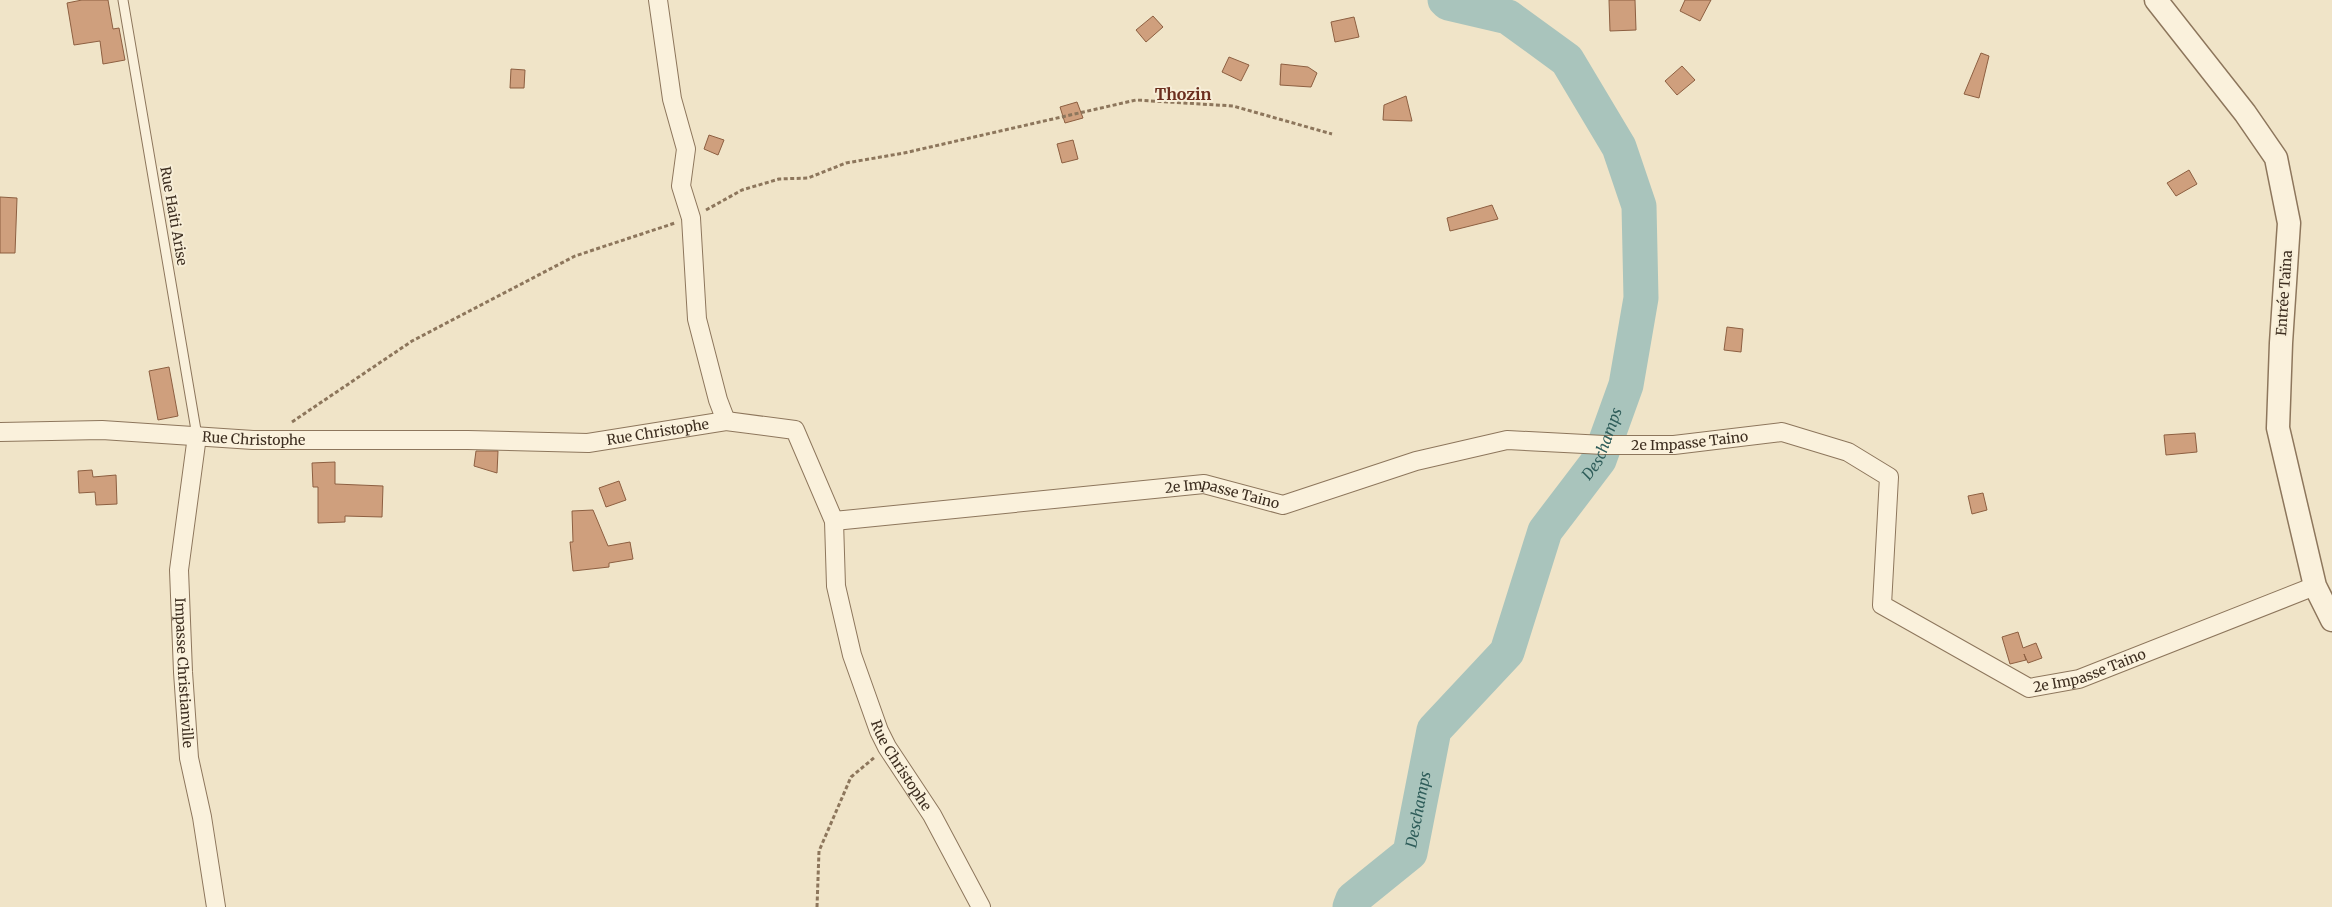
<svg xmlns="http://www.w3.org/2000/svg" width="2332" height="907" font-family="Merriweather,serif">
<rect width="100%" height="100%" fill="#f0e4c8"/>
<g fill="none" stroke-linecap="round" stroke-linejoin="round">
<path stroke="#a9c4bc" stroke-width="35" id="s1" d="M 1350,907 L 1353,899 L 1410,853 L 1434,730 L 1507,652 L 1545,531 L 1599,460 L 1626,385 L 1641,298 L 1639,206 L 1619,147 L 1567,60 L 1508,17 L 1448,3 L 1445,0"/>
</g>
<path fill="#cf9f7d" stroke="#8d5f41" d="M 82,0 L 108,0 L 113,29 L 119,28 L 125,60 L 103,64 L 100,41 L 74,45 L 67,3 Z
M 1609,0 L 1635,0 L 1636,30 L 1610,31 Z
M 1685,0 L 1711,0 L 1700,21 L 1680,11 Z
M 1153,16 L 1163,27 L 1146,42 L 1136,30 Z
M 1354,17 L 1359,37 L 1335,42 L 1331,22 Z
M 1981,53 L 1989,56 L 1979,98 L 1964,94 Z
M 1229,57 L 1249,65 L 1241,81 L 1222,72 Z
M 1281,64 L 1308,67 L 1317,73 L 1311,87 L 1280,85 Z
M 1682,66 L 1695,80 L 1677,95 L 1665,81 Z
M 511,69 L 525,70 L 524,88 L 510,88 Z
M 1406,96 L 1412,121 L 1383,120 L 1384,105 Z
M 1077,102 L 1083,118 L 1065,123 L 1060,107 Z
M 709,135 L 724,140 L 718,155 L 704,149 Z
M 1073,140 L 1078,159 L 1062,163 L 1057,144 Z
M 2189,170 L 2197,184 L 2176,196 L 2167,183 Z
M 0,197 L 17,198 L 15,253 L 0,253 Z
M 1492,205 L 1498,219 L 1450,231 L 1447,218 Z
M 1727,327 L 1743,329 L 1741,352 L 1724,350 Z
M 169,367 L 178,416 L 158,420 L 149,371 Z
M 2195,433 L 2197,452 L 2166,455 L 2164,435 Z
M 476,451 L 498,451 L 497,473 L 474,466 Z
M 335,462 L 335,484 L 383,486 L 382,517 L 345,516 L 345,522 L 318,523 L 318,487 L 313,487 L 312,463 Z
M 92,470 L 93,477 L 116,475 L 117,504 L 96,505 L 95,492 L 79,493 L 78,471 Z
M 619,481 L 626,500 L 606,507 L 599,488 Z
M 1983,493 L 1987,510 L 1972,514 L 1968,496 Z
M 593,510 L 608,546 L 630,542 L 633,559 L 609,563 L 609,567 L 573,571 L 570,542 L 573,542 L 572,511 Z
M 2018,632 L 2023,648 L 2036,643 L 2042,658 L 2028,663 L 2024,654 L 2026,660 L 2010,664 L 2002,637 Z"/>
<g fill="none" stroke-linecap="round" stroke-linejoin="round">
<defs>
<path id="service" d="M 123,0 L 197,436"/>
<g id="minor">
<path d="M 658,0 L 672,99 L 686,149 L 681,186 L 691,218 L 697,319 L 718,400 L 726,421"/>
<path id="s2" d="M 0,432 L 102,430 L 253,440 L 468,440 L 588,443 L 726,421 L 795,430 L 834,521 L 836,586 L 852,655 L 879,731 L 887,747 L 932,815 L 981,907"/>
<path id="s3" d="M 197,436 L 179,570 L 183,672 L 189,758 L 202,817 L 216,907"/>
<path id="s4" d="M 834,521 L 1204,484 L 1283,505 L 1416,461 L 1507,440 L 1604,445 L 1674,445 L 1782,432 L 1848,452 L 1889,477 L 1882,605 L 2029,688 L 2079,679 L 2315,586"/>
</g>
<path id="tertiary" d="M 2156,0 L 2245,113 L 2276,158 L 2289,223 L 2281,343 L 2278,428 L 2315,586 L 2332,620"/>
</defs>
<use href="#service" stroke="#8d765c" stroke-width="11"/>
<use href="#minor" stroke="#8d765c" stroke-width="20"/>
<use href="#tertiary" stroke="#8d765c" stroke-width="25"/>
<path stroke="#8d765c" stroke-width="3" stroke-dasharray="4 2.5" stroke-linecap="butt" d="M 706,210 L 742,190 L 779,179 L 808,178 L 846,163 L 904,153 L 1136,100 L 1233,106 L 1332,134
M 292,422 L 412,341 L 575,256 L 675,223
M 817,907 L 819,851 L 851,777 L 875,757"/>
<use href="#service" stroke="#faf1dc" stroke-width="9"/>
<use href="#minor" stroke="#faf1dc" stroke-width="18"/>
<use href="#tertiary" stroke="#faf1dc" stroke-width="22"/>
</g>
<g text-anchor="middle" stroke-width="4" stroke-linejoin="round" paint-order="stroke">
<g font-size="14" fill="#3d2e20" stroke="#f7eed8">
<text transform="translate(174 216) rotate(80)" y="5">Rue Haiti Arise</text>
<text transform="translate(2284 293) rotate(-86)" y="5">Entrée Taïna</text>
<text dy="5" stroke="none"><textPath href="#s2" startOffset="659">Rue Christophe</textPath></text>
<text dy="5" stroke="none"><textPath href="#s2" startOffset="254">Rue Christophe</textPath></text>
<text dy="5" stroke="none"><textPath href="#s4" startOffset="870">2e Impasse Taino</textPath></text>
<text dy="5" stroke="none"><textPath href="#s4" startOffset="391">2e Impasse Taino</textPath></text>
<text dy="5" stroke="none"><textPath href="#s4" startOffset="1440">2e Impasse Taino</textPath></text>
<text dy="5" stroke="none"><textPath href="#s3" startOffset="238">Impasse Christianville</textPath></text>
<text dy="5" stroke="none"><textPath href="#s2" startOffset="1154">Rue Christophe</textPath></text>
</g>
<g font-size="15" font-style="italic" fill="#2f5d5a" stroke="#f7eed8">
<text dy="5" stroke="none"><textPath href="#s1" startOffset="546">Deschamps</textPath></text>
<text dy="5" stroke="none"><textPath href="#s1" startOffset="126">Deschamps</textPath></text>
</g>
<g font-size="16" font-weight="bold" fill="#6b2e1e" stroke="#f7eed8">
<text x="1183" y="100">Thozin</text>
</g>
</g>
</svg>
